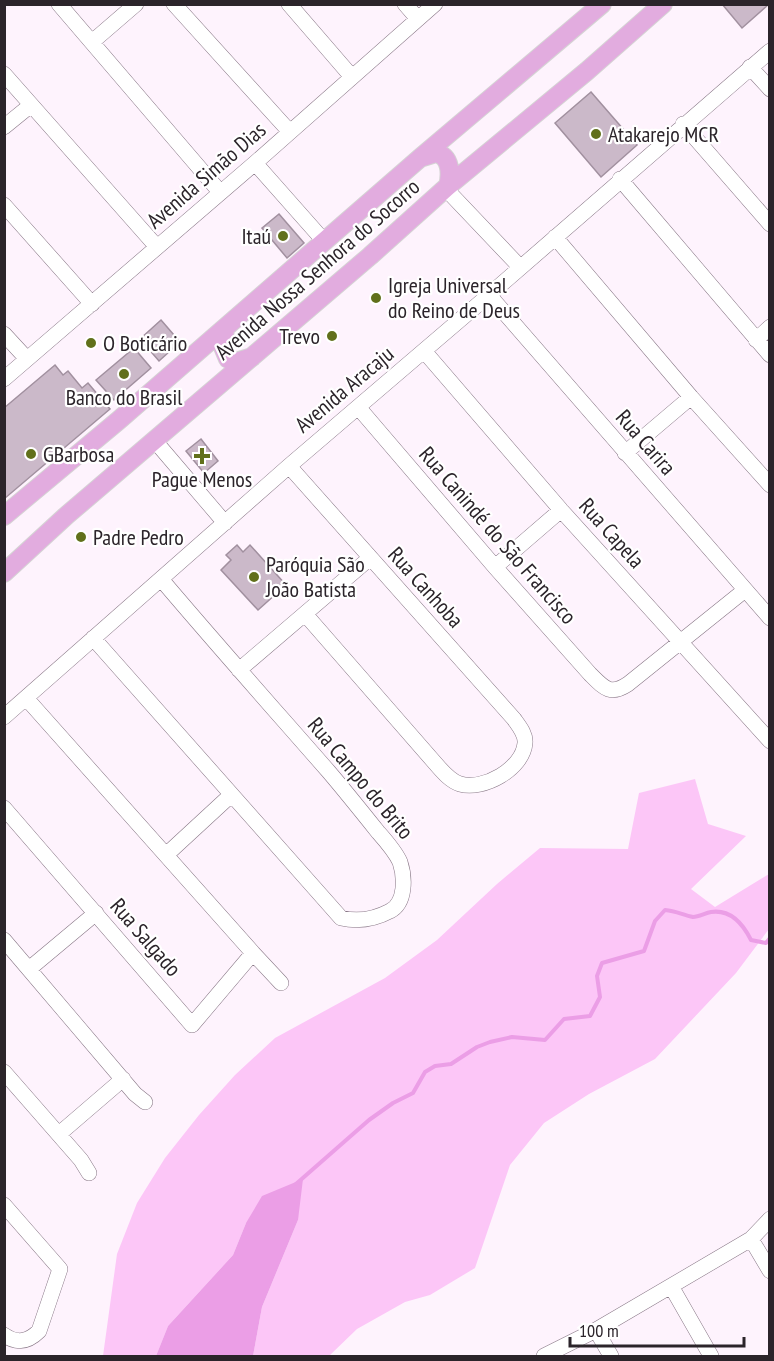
<svg xmlns="http://www.w3.org/2000/svg" width="774" height="1361" font-family="'PT Sans Narrow',sans-serif">
<rect width="100%" height="100%" fill="#fef3fd"/>
<path fill="#fcc6f7" d="M 695,779 L 708,824 L 746,836 L 691,889 L 715,907 L 769,874 L 769,929 L 736,973 L 655,1059 L 589,1094 L 544,1123 L 510,1165 L 475,1268 L 430,1295 L 405,1302 L 357,1329 L 329,1356 L 253,1356 L 262,1307 L 298,1220 L 246,1223 L 233,1255 L 168,1326 L 156,1356 L 103,1356 L 117,1254 L 137,1203 L 165,1158 L 199,1115 L 235,1075 L 275,1038 L 385,978 L 437,940 L 497,884 L 540,848 L 628,849 L 639,793 Z"/>
<path fill="#eb9ee6" d="M 303,1179 L 298,1220 L 262,1307 L 253,1356 L 156,1356 L 168,1326 L 233,1255 L 246,1223 L 262,1196 Z"/>
<g fill="none" stroke-linecap="round" stroke-linejoin="round">
<path stroke="#eb9ee6" stroke-width="4" d="M 296,1184 L 369,1120 L 393,1103 L 413,1093 L 425,1072 L 435,1066 L 451,1064 L 477,1047 L 490,1042 L 512,1037 L 545,1040 L 564,1019 L 590,1016 L 600,997 L 597,976 L 602,963 L 644,951 L 655,921 L 665,910 C 676,911 683,915 693,917 C 699,917 705,913 711,912 C 731,909 743,924 751,940 L 766,943 L 770,938"/>
</g>
<path fill="#cbb9c9" stroke="#a1909f" stroke-width="1.5" d="M 722,4 L 769,4 L 742,28 Z
M 591,92 L 637,145 L 601,177 L 555,123 Z
M 279,214 L 304,243 L 287,258 L 262,228 Z
M 161,320 L 180,342 L 159,361 L 140,339 Z
M 134,348 L 151,368 L 114,400 L 96,380 Z
M 55,365 L 63,375 L 68,371 L 82,388 L 88,383 L 110,409 L 4,499 L 4,408 Z
M 201,439 L 218,461 L 204,473 L 186,451 Z
M 237,545 L 243,552 L 250,545 L 286,585 L 258,610 L 221,570 L 231,560 L 226,555 Z"/>
<g fill="none" stroke-linecap="round" stroke-linejoin="round">
<defs>
<path id="minor" d="M 59,4 L 220,192
M 174,4 L 290,132
M 289,4 L 352,77
M 405,4 L 418,19
M 92,42 L 136,4
M 750,67 L 770,89
M 4,74 L 157,247
M 683,124 L 770,224
M 4,127 L 31,105
M 255,163 L 324,241
M 620,179 L 770,355
M 445,188 L 520,267
M 4,205 L 92,304
M 555,237 L 691,397 L 770,485
M 489,295 L 770,618
M 4,334 L 27,359
M 756,340 L 770,327
M 424,351 L 561,510 L 770,741
M 4,379 L 255,163 L 435,4
M 358,407 L 495,567 L 590,674 C 604,688 610,696 628,684 L 745,590
M 155,441 L 225,523
M 625,453 L 691,397
M 289,466 L 514,719 C 519,726 526,734 525,743 C 523,769 483,791 460,784 C 450,781 442,771 435,763 L 305,614
M 495,567 L 561,510
M 93,638 L 341,918 C 358,922 375,919 390,911 C 406,903 405,877 400,862 C 395,851 386,841 378,832 C 362,812 346,792 329,772 C 273,708 216,644 161,579
M 239,670 L 370,558
M 4,717 L 289,466 L 489,295 L 770,51
M 4,808 L 192,1025 L 253,953 L 26,698
M 166,855 L 231,795
M 4,940 L 135,1094 L 145,1102
M 253,953 L 281,983
M 29,969 L 96,913
M 4,1072 L 81,1160 L 89,1173
M 59,1134 L 123,1079
M 4,1205 L 60,1269 L 39,1331 C 28,1342 17,1344 4,1335
M 751,1239 L 770,1271
M 671,1286 L 711,1356
M 596,1330 L 611,1356
M 544,1356 L 596,1330 L 751,1239 L 770,1219"/>
<path id="major" d="M 420,158 L 436,153 C 451,156 451,174 448,186
M 225,328 L 223,347 L 228,359 L 236,362 L 252,357
M 4,516 L 119,420 L 420,158 L 602,4
M 4,573 L 67,515 L 370,256 L 448,186 L 587,71 L 663,4"/>
</defs>
<use href="#minor" stroke="#877685" stroke-width="16"/>
<use href="#major" stroke="#d5d3d4" stroke-width="20"/>
<use href="#minor" stroke="#fff" stroke-width="15"/>
<use href="#major" stroke="#e2acdf" stroke-width="18"/>
</g>
<g fill="#61701b" stroke="#fff" stroke-width="2">
<circle cx="596" cy="134" r="6"/>
<circle cx="283" cy="236" r="6"/>
<circle cx="376" cy="298" r="6"/>
<circle cx="332" cy="336" r="6"/>
<circle cx="91" cy="343" r="6"/>
<circle cx="124" cy="374" r="6"/>
<circle cx="31" cy="454" r="6"/>
<path d="M199 447h6v6h6v6h-6v6h-6v-6h-6v-6h6z"/>
<circle cx="81" cy="537" r="6"/>
<circle cx="254" cy="577" r="6"/>
</g>
<g text-anchor="middle" stroke-width="4.5" stroke-linejoin="round" paint-order="stroke">
<g font-size="22" fill="#2b242a" stroke="#fff" text-anchor="start">
<text x="608" y="142">Atakarejo MCR</text>
<text x="271" y="244" text-anchor="end">Itaú</text>
<text x="388" y="293">Igreja Universal<tspan x="388" dy="25">do Reino de Deus</tspan></text>
<text x="320" y="344" text-anchor="end">Trevo</text>
<text x="103" y="351">O Boticário</text>
<text x="124" y="405" text-anchor="middle">Banco do Brasil</text>
<text x="43" y="462">GBarbosa</text>
<text x="202" y="487" text-anchor="middle">Pague Menos</text>
<text x="93" y="545">Padre Pedro</text>
<text x="266" y="572">Paróquia São<tspan x="266" dy="25">João Batista</tspan></text>
</g>
<g font-size="22" fill="#2b242a" stroke="#fff">
<text transform="translate(206 175) rotate(-41)" y="8">Avenida Simão Dias</text>
<text transform="translate(317 269) rotate(-41)" y="8">Avenida Nossa Senhora do Socorro</text>
<text transform="translate(344 389) rotate(-40)" y="8">Avenida Aracaju</text>
<text transform="translate(646 442) rotate(49)" y="8">Rua Carira</text>
<text transform="translate(612 533) rotate(48)" y="8">Rua Capela</text>
<text transform="translate(498 535) rotate(49)" y="8">Rua Canindé do São Francisco</text>
<text transform="translate(426 587) rotate(48)" y="8">Rua Canhoba</text>
<text transform="translate(361 778) rotate(50)" y="8">Rua Campo do Brito</text>
<text transform="translate(146 937) rotate(49)" y="8">Rua Salgado</text>
</g>
</g>
<rect width="774" height="1361" fill="none" stroke="#2b242a" stroke-width="12"/>
<path d="M570 1337v9h174v-9" fill="none" stroke="#2b242a" stroke-width="3"/>
<text x="579" y="1337" font-size="18" fill="#2b242a" stroke="#ffffff" stroke-width="4.5" paint-order="stroke">100 m</text>
</svg>
